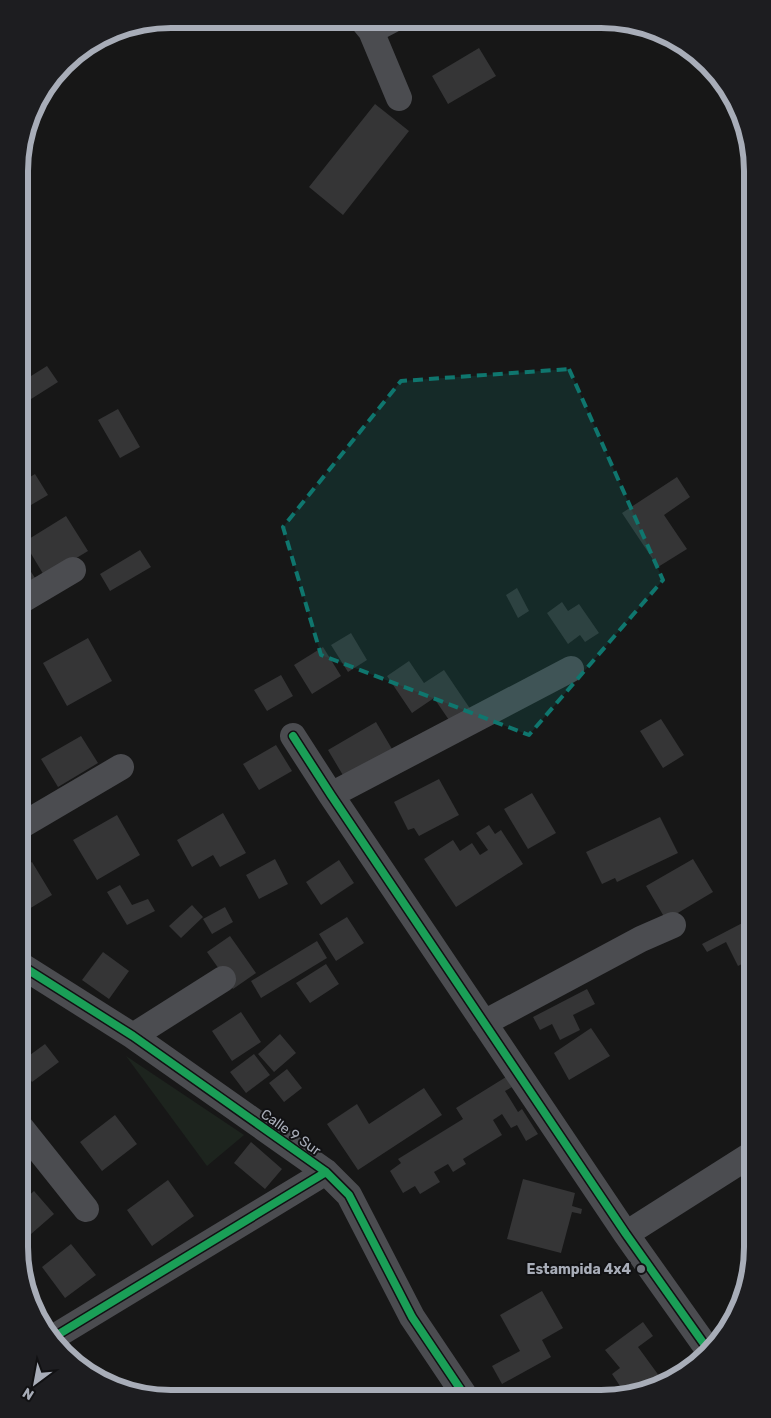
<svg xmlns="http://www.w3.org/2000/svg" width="771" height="1418" font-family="Rubik,sans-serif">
<rect width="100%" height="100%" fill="#171717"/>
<path fill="#1d241e" d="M 126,1056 L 244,1135 L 207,1166 Z"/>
<path fill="#353536" d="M 479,48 L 496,76 L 448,104 L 432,76 Z
M 375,104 L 409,131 L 343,215 L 309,187 Z
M 20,359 L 31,376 L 47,366 L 58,382 L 20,406 Z
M 118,409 L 140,447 L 120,458 L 98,420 Z
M 35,474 L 48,495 L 31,505 L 20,483 Z
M 677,477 L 690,497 L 664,515 L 687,549 L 658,567 L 622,513 Z
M 752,479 L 752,503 L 741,486 Z
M 66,516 L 88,551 L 45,577 L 24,542 Z
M 140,550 L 151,567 L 110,591 L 100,574 Z
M 20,555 L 37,581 L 20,593 Z
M 517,588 L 529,611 L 518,618 L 506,595 Z
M 562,602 L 568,611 L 579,604 L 599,633 L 585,642 L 580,635 L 568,644 L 547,613 Z
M 351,633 L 367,660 L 348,672 L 331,645 Z
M 88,638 L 112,681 L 67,706 L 43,663 Z
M 323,647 L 341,676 L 312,694 L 294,665 Z
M 409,661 L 424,683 L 444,670 L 473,713 L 453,726 L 434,698 L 412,713 L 387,676 Z
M 281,675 L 293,696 L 267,711 L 254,690 Z
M 661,719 L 684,755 L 663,768 L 640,731 Z
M 376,722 L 392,749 L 344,777 L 328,750 Z
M 81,736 L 98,763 L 58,787 L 41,759 Z
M 276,745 L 292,771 L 259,790 L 243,764 Z
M 439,779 L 459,815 L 419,836 L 414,828 L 408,830 L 394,802 Z
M 532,793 L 556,833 L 528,849 L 504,809 Z
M 223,813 L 246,853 L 220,867 L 213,855 L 192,867 L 177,840 Z
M 752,814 L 752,837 L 742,821 Z
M 117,815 L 140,855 L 97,880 L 73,840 Z
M 660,817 L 678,853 L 617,882 L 615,878 L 602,884 L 586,852 Z
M 489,825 L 495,834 L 501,830 L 523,864 L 456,907 L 424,859 L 453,840 L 460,851 L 472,843 L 480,855 L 488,850 L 476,833 Z
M 275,859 L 288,884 L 259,899 L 246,875 Z
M 693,859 L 713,892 L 666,920 L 646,886 Z
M 339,860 L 354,883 L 321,905 L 306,882 Z
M 32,862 L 52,895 L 19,915 L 19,869 Z
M 120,885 L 132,905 L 148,899 L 155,911 L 127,925 L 107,892 Z
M 192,905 L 203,917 L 181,938 L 169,926 Z
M 225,907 L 233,922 L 212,934 L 203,919 Z
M 347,917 L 364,943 L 336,961 L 319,934 Z
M 752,918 L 752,959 L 738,966 L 726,942 L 707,952 L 702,944 Z
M 230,936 L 256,973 L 233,989 L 207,952 Z
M 317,941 L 327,958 L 261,998 L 251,981 Z
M 103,952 L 129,971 L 109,999 L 82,980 Z
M 326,964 L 339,984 L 310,1003 L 296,983 Z
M 587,989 L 595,1004 L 573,1015 L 580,1030 L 560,1040 L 552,1024 L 540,1030 L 533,1017 Z
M 241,1012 L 261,1042 L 232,1061 L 212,1031 Z
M 591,1028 L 610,1056 L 569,1080 L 554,1053 Z
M 280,1034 L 296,1053 L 274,1072 L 258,1054 Z
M 45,1044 L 59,1062 L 32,1082 L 19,1063 Z
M 254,1054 L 270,1075 L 246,1093 L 230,1072 Z
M 287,1069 L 302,1088 L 284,1102 L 269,1083 Z
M 506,1077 L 512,1087 L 505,1091 L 518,1112 L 522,1109 L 538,1134 L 526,1141 L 517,1125 L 511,1128 L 502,1114 L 493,1120 L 502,1135 L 463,1159 L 466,1164 L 453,1172 L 448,1164 L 434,1172 L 440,1182 L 420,1194 L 415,1186 L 403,1193 L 390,1171 L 401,1163 L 398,1159 L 463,1119 L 456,1108 Z
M 424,1088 L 442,1115 L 358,1170 L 327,1124 L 357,1104 L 369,1124 Z
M 115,1115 L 137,1144 L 102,1171 L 80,1142 Z
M 251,1142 L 282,1169 L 265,1189 L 234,1163 Z
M 523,1179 L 575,1193 L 572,1206 L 582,1209 L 581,1214 L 572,1212 L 561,1253 L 507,1239 Z
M 168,1180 L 194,1216 L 152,1246 L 127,1210 Z
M 34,1191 L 54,1214 L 23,1241 L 19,1237 L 19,1204 Z
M 71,1244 L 96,1275 L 65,1298 L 42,1267 Z
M 542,1291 L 563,1328 L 542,1340 L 551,1357 L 502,1384 L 492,1366 L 520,1351 L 500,1315 Z
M 643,1322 L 653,1336 L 638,1347 L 665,1384 L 649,1391 L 637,1393 L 629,1384 L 622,1389 L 612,1374 L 620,1368 L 605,1350 Z
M 295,1388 L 301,1398 L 278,1398 Z"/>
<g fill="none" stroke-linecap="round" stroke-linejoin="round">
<path stroke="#4b4c50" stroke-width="26" d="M 362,20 L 371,31 L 399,98
M 371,31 L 392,20
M 19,602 L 73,570
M 293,736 L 331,795 L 626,1234 L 709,1351
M 331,795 L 571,669
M 19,827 L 121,767
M 19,964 L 133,1036 L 326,1172 L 349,1195 L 412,1317 L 467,1399
M 484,1023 L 641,939 L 673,925
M 133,1036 L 223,979
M 19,1125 L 86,1209
M 626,1234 L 752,1154
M 54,1337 L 326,1172"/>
<defs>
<path id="cycleway" d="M 293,736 L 331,795 L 626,1234 L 709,1351
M 19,964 L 133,1036 L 326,1172 L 349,1195 L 412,1317 L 467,1399
M 54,1337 L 326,1172"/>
</defs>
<use href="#cycleway" stroke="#111113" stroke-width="11"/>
<use href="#cycleway" stroke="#1a9f57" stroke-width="8"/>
</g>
<path fill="#0f766e" fill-opacity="0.2" stroke="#0f766e" stroke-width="4" stroke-dasharray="10 6" stroke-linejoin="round" d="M 569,369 L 663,580 L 529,735 L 321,655 L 283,527 L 401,381 Z"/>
<circle fill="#757880" stroke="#111113" stroke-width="2" cx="641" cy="1269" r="5"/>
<g text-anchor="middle" stroke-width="4" stroke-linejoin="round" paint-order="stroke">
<g font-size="14" fill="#a8adb8" stroke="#111113">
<text transform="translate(291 1132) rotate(35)" y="5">Calle 9 Sur</text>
</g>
<g font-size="14" font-weight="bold" fill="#a8adb8" stroke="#111113" text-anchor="end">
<text x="631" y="1274">Estampida 4x4</text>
</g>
</g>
<path d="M0 0H771V1418H0ZM171 28H601A143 143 0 0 1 744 171V1247A143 143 0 0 1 601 1390H171A143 143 0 0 1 28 1247V171A143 143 0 0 1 171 28Z" fill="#1d1d20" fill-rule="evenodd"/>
<path fill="none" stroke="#a8adb8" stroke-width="6" d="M171 28H601A143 143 0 0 1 744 171V1247A143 143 0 0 1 601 1390H171A143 143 0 0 1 28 1247V171A143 143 0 0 1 171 28Z"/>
<g transform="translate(35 1383) rotate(212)" stroke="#111113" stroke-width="4" paint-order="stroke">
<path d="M0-4L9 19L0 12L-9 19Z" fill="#a8adb8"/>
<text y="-8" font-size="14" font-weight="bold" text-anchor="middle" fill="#a8adb8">N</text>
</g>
</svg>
